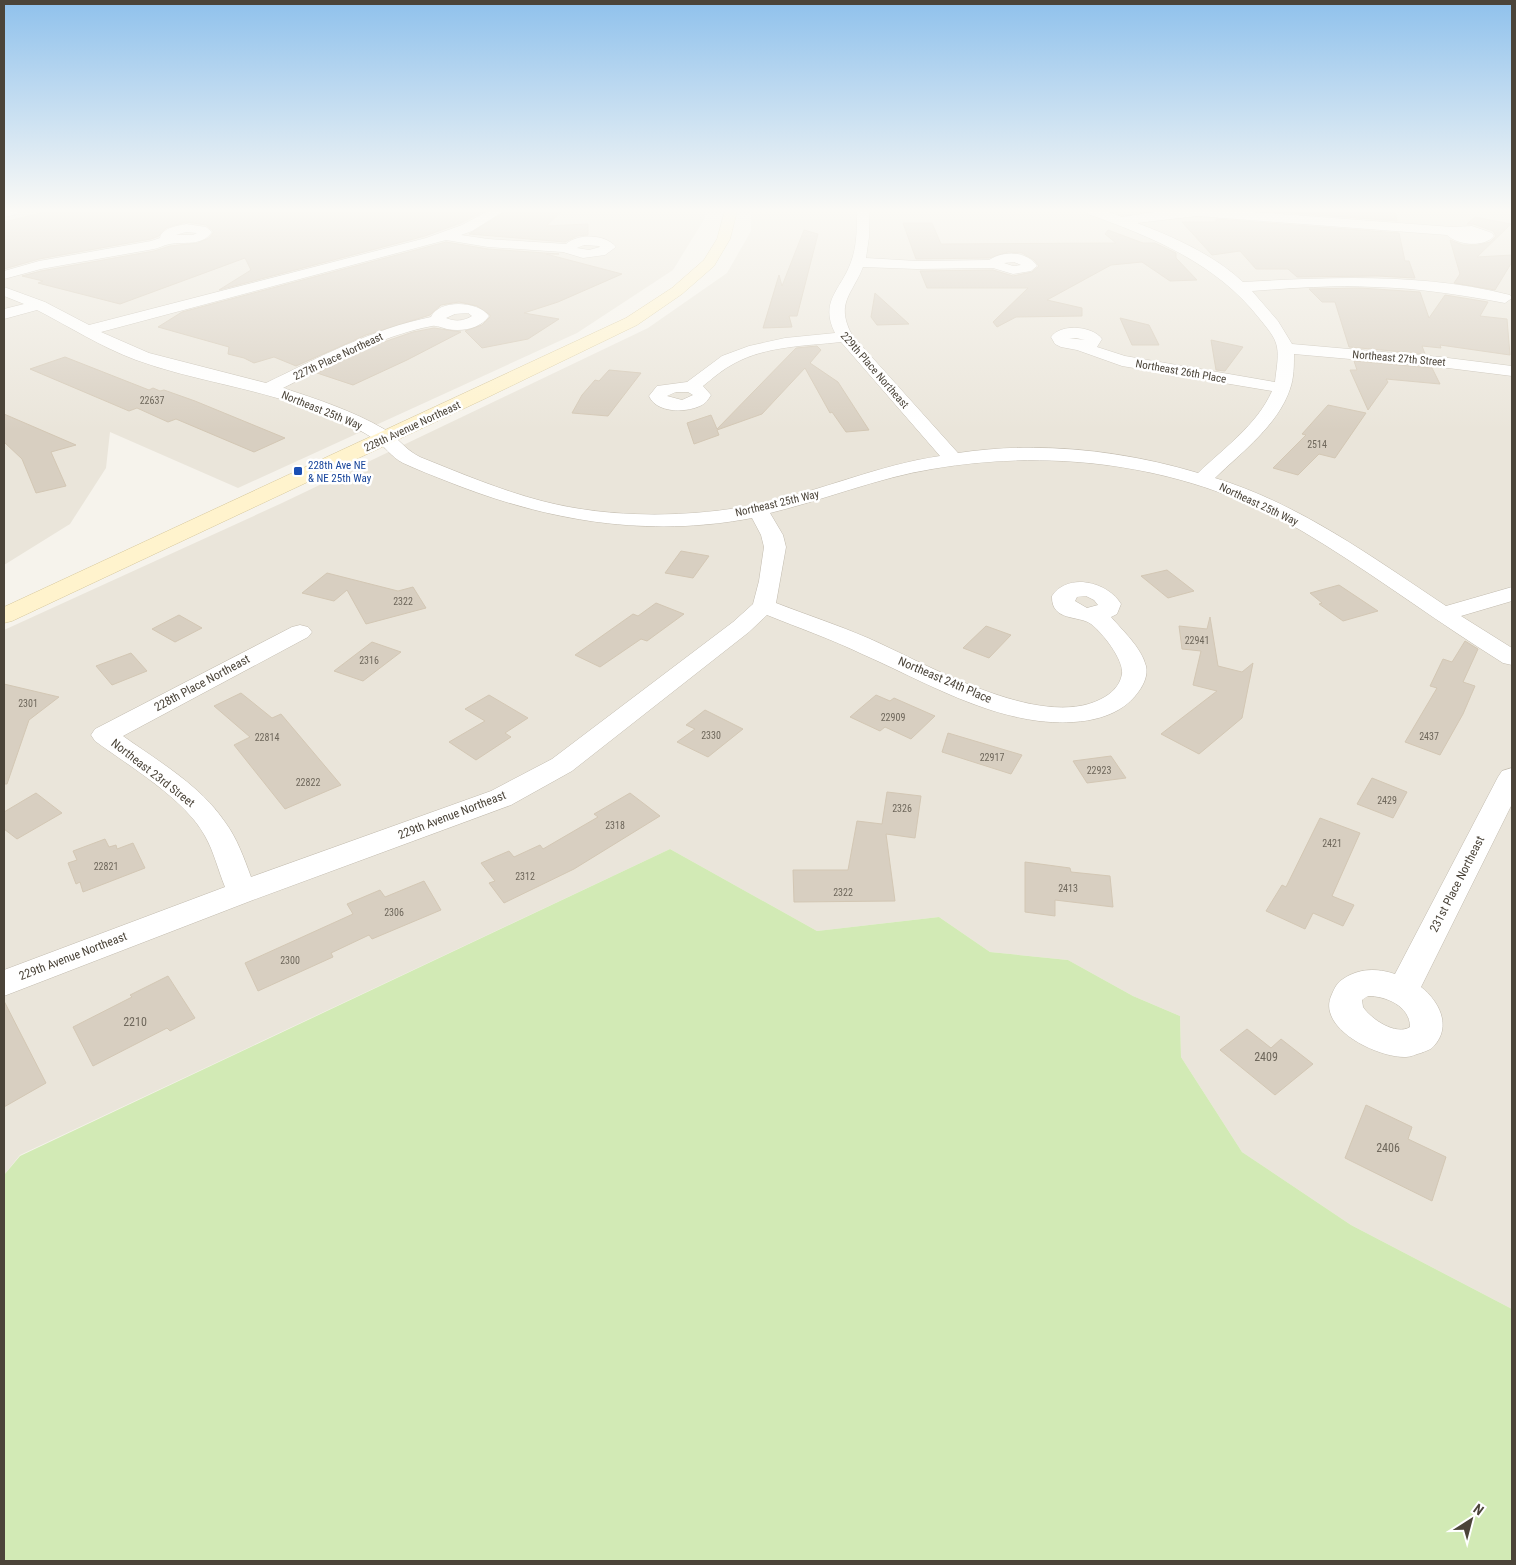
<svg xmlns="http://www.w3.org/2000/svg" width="1516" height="1565" font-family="'Roboto Condensed',sans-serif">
<rect width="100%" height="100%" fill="#f6f3ec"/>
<path fill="#eae5da" d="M 4,211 L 704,211 L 705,218 L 673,270 L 577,333 L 238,488 L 110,432 L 106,468 L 70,524 L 4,565 Z
M 751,211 L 1512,211 L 1512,1309 L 1351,1225 L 1242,1152 L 1181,1057 L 1180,1016 L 1133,996 L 1068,960 L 990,952 L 939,917 L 817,931 L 670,849 L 20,1155 L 4,1175 L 4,630 L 282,503 L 648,328 L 727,273 L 751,231 Z"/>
<path fill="#d2eab5" d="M 670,849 L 817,931 L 939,917 L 990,952 L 1068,960 L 1133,996 L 1180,1016 L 1181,1057 L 1242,1152 L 1351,1225 L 1512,1309 L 1512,1561 L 4,1561 L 4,1175 L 20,1156 Z"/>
<path fill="#d8cfc1" stroke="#d3c7b4" d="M 49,211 L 484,211 L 461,223 L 425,236 L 219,290 L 251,270 L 245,258 L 120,304 L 38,283 L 43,281 L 22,276 L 41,271 L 154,251 L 170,246 L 198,243 L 209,238 L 213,233 L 213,231 L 206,225 L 186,222 L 166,228 L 159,236 L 151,239 L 39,259 L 4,269 L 4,222 Z
M 506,211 L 562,211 L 546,226 L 588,224 L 588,235 L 577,236 L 565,242 L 469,234 Z
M 1268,211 L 1395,211 L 1397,221 Z
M 1475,217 L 1511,224 L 1477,257 L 1512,255 L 1512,262 L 1495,290 L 1454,283 L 1460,274 L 1450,240 L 1463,245 L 1478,245 L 1490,242 L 1496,236 L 1493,231 L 1473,224 L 1467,224 Z
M 1216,219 L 1399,233 L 1405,261 L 1409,261 L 1415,278 L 1377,276 L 1297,277 L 1288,269 L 1256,269 L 1240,251 L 1212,255 L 1182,222 L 1216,222 Z
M 903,223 L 932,223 L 941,244 L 1116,243 L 1105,234 L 1108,230 L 1143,243 L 1155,243 L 1176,253 L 1176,258 L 1197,280 L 1170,281 L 1142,262 L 1111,265 L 1047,300 L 1082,308 L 1082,316 L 1016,317 L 997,327 L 993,322 L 1028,288 L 927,288 L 920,271 L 993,270 L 1013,276 L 1032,272 L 1039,266 L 1034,260 L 1022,253 L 1008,252 L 989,258 L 916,259 Z
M 804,230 L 818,234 L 797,316 L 789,316 L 792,327 L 763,328 L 779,275 L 782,286 Z
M 446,242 L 488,249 L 559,254 L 546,254 L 622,274 L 558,302 L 524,313 L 559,319 L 528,339 L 482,348 L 465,331 L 482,325 L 490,317 L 490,315 L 477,306 L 459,302 L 441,305 L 430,315 L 366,335 L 296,366 L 274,357 L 254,363 L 244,358 L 228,354 L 229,347 L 158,327 L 182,312 Z
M 1360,288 L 1420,292 L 1429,318 L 1445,295 L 1488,302 L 1480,316 L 1507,319 L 1510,355 L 1440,345 L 1441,348 L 1422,346 L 1425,354 L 1349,347 L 1335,302 L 1322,302 L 1309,289 Z
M 875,293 L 909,324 L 877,325 L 871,317 Z
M 1120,318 L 1149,325 L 1159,345 L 1132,345 Z
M 434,328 L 461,332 L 407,360 L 353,385 L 317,373 L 375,345 L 413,332 Z
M 1211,340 L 1243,347 L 1225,371 L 1216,370 Z
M 817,346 L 821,350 L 810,363 L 838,382 L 869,430 L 846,432 L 832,412 L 830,413 L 805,368 L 762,414 L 717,430 L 719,435 L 694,444 L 687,423 L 711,415 L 717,429 L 796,348 Z
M 65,357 L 149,390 L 153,388 L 160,391 L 164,390 L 195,401 L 285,438 L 254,452 L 176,419 L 168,422 L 137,408 L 129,411 L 30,369 Z
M 1354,361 L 1432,368 L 1440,384 L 1386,379 L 1388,382 L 1368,410 L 1350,370 L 1357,370 Z
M 609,370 L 641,373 L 608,416 L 572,413 L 582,395 L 595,380 L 599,381 Z
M 1328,405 L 1366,413 L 1335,458 L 1319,454 L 1298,475 L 1273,468 L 1306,435 L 1302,434 Z
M 4,414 L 76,445 L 51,452 L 66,486 L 36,493 L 22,459 L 4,442 Z
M 681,551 L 709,556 L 693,578 L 665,573 Z
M 1167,570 L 1194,591 L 1168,598 L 1141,576 Z
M 327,573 L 398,591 L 413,587 L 426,608 L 366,624 L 347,590 L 334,601 L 302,593 Z
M 1339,585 L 1378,611 L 1343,621 L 1319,604 L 1322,603 L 1310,593 Z
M 656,603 L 684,614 L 647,641 L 641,639 L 600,667 L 575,655 L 633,614 L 638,616 Z
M 179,615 L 202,628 L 175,642 L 152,629 Z
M 1210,617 L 1218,666 L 1242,672 L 1253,663 L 1242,718 L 1199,754 L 1161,734 L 1217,691 L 1193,685 L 1201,651 L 1182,649 L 1179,626 L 1207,629 Z
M 986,626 L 1011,635 L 989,658 L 963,648 Z
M 1465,641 L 1478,649 L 1463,682 L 1475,686 L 1463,714 L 1440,755 L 1405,742 L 1437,688 L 1430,686 L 1443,659 L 1452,662 Z
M 372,642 L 401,652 L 363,681 L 334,671 Z
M 131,653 L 147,671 L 112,685 L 96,666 Z
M 4,684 L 59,697 L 29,720 L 7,784 L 4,784 Z
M 241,693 L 272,718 L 281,714 L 341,785 L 285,809 L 234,745 L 250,737 L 214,706 Z
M 489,695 L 528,718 L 505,733 L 511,737 L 476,760 L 449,742 L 485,721 L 465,709 Z
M 876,695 L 890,701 L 894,698 L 935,716 L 911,739 L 885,727 L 880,731 L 850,717 Z
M 705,710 L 743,729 L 708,757 L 677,742 L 695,729 L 686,725 Z
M 948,733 L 1022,755 L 1011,774 L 942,752 Z
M 1111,756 L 1126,778 L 1087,783 L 1073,761 Z
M 1372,778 L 1407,792 L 1393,818 L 1357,804 Z
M 887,792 L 921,796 L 915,838 L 886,834 L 895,901 L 794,902 L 793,870 L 848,870 L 857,821 L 882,824 Z
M 36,793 L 62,813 L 17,839 L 4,829 L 4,812 Z
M 630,793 L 660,816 L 574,869 L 504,903 L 489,883 L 495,881 L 481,863 L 509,851 L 514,857 L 540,845 L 543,849 L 598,817 L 594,814 Z
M 1320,818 L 1360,833 L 1332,896 L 1354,905 L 1343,926 L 1313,913 L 1305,929 L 1266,911 L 1282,885 L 1286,887 Z
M 105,839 L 109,847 L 116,845 L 117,849 L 133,843 L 145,868 L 83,892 L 80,882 L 76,884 L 68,863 L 77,860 L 73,851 Z
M 1025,862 L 1070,868 L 1071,872 L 1110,876 L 1113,907 L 1055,900 L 1055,916 L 1025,912 Z
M 424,881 L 441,910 L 372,939 L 369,935 L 331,953 L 333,957 L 258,991 L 245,963 L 353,914 L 347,904 L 380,890 L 385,897 Z
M 168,976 L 195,1018 L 170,1031 L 167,1028 L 93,1066 L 73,1027 L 132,997 L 130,995 Z
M 4,1001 L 46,1083 L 4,1107 Z
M 1247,1029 L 1271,1048 L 1281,1039 L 1313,1064 L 1275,1095 L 1220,1050 Z
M 1366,1105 L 1412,1127 L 1408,1139 L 1446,1157 L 1432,1201 L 1345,1158 Z"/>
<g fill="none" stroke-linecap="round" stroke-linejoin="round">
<defs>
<path id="minor" d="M 4,211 L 19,211 L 18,214 L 4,217 Z
M 488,211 L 504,211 L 472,231 L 461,235 L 488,239 L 566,244 C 578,233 606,234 616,247 L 605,255 L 583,258 L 563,252 L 488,247 L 446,240 L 101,332 L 149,353 L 266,383 C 320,357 372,329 431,317 C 439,299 478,301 489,316 C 480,329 461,332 447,329 C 442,328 437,325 432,326 C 379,336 331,364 283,388 C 317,399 353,411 384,429 C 398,437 404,449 420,457 C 460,473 500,490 542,501 C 612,519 690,518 760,504 C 821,491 878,465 940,456 L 841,342 C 805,346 767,346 735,363 C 723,369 713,378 703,386 L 711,395 C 708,400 705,404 700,406 C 685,413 656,413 649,396 L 657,386 L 687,382 L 722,356 L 749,346 L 785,338 L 835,333 C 819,301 841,290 851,262 C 857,246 857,228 857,211 L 869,211 L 869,237 L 866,258 L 917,261 L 989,260 C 1004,250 1027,251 1037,266 L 1031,271 L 1013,274 L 993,268 L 917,269 L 863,267 C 852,295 835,303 852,335 L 958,453 C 1038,441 1121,450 1198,473 C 1224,448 1257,425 1272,391 L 1122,366 L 1077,350 L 1061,347 L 1055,344 L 1051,337 C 1061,323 1093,326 1102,339 L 1097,347 L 1125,356 L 1275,382 C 1276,371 1279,358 1277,347 C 1275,336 1266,327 1259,318 C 1216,263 1152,237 1088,214 L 1087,211 L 1106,211 L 1122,217 L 1160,211 L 1239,211 L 1452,227 L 1472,226 L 1492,233 L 1494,236 C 1484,248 1457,245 1447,235 L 1197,216 L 1137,223 C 1174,237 1214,255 1243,282 C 1332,277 1423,273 1510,295 L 1512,298 L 1505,303 C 1462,295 1419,288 1375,287 C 1334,285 1293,288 1252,291 L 1278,321 L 1292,344 L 1440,357 L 1512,366 L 1512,376 L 1440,367 L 1294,354 C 1294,365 1294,378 1290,389 C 1278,425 1242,452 1215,478 C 1300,504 1372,557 1446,606 L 1512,587 L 1512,601 L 1461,616 L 1512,648 L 1512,665 L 1503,663 L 1478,647 C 1419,609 1363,567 1302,531 C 1191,466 1058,447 932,469 C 877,478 824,500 770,513 L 783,535 L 786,547 L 776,603 C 807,615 838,625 868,638 C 925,663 1040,731 1101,699 C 1111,694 1120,686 1122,674 C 1124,660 1102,632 1091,624 C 1079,615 1051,622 1052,596 C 1068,572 1108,582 1121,604 L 1117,614 L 1111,617 C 1123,631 1141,647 1146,666 C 1148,675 1144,684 1139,691 C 1118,722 1074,725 1039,721 C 976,713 919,679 862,654 C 831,639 799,628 767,615 L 749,632 L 572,771 L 511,805 L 253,900 L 4,996 L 4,970 L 225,887 C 218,870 214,852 205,836 C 185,799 129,766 95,741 L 91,735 L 95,729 L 292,627 L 300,625 L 308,627 L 312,632 L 308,637 L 123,736 C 158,761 200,785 225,822 C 237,838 244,858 251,877 L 491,791 L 552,759 L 733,622 L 753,604 L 759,581 L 764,547 L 761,535 L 752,518 C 648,538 547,521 449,482 C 434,476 418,470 403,463 C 391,457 385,446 374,439 C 354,425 327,416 305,407 C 250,387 191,380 136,360 C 101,347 70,327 37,310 L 4,319 L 4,309 L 24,304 L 4,296 L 4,287 L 45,302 L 89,325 L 426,238 L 462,225 ZM 584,245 L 599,246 L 600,247 L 589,250 L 577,248 ZM 1014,262 L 1021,265 L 1013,266 L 1004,263 ZM 468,313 L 472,316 C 464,321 455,322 446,318 L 455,314 ZM 1069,338 L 1076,338 L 1085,340 ZM 676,392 L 688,392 L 693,395 L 682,400 L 667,396 ZM 1086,596 L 1094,600 L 1098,605 L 1087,608 L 1075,601 L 1077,597 Z
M 186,224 L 206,227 L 212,232 C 201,247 185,241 170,244 C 164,245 159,248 154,249 L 41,269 L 4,279 L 4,271 L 39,261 L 151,241 L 160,238 C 162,228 176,226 186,224 ZM 186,232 L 197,233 L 193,235 L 176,235 Z
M 1512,768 L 1512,804 L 1421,987 C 1439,1001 1452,1026 1434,1046 C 1431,1050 1425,1051 1421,1053 C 1416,1054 1411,1057 1406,1057 C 1378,1058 1315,1028 1332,994 C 1335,987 1337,983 1343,979 C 1359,968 1377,968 1395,974 L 1498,777 L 1502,771 ZM 1368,996 C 1386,996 1410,1006 1410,1027 C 1396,1036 1371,1019 1363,1007 L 1362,1000 Z"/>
<path id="secondary" d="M 725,211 L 737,211 L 730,239 L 714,266 L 682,294 L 637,325 L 482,400 L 12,621 L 4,623 L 4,607 L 626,318 L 672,288 L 704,260 L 717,239 Z"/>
</defs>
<use href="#minor" stroke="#c2bbae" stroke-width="1"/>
<use href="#secondary" stroke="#d6c79b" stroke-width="1"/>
<use href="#minor" fill="#fff" fill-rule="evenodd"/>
<use href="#secondary" fill="#fff3cd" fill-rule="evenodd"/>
</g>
<linearGradient id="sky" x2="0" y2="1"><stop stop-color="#8fc1ec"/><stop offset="0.49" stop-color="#fbfaf6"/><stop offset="1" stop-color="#fbfaf6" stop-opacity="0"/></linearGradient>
<rect width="1516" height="430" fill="url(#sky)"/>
<rect fill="#1a4fb4" stroke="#fff" stroke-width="2" x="293" y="466" width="10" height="10" rx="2.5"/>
<g text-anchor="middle" stroke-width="5" stroke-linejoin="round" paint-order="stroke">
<g font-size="10" fill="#6e675b">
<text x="152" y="404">22637</text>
<text x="1317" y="448">2514</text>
<text x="403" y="605">2322</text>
<text x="1197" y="644">22941</text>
<text x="369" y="664">2316</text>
<text x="28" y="707">2301</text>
<text x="893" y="721">22909</text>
<text x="711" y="739">2330</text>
<text x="1429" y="740">2437</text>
<text x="267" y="741">22814</text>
<text x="992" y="761">22917</text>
<text x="1099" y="774">22923</text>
<text x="308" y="786">22822</text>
<text x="1387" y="804">2429</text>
<text x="902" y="812">2326</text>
<text x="615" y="829">2318</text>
<text x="1332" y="847">2421</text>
<text x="106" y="870">22821</text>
<text x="525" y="880">2312</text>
<text x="1068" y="892">2413</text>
<text x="843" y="896">2322</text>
<text x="394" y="916">2306</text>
<text x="290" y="964">2300</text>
</g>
<g font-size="11" fill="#4b4439" stroke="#fff">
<text transform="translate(338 356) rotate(-25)" y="4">227th Place Northeast</text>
<text transform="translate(1399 358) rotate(5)" y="4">Northeast 27th Street</text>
<text transform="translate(875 370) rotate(49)" y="4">229th Place Northeast</text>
<text transform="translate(1181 371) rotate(10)" y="4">Northeast 26th Place</text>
<text transform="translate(322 410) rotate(22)" y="4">Northeast 25th Way</text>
<text transform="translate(412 426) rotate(-25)" y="4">228th Avenue Northeast</text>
<text transform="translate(777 503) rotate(-13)" y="4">Northeast 25th Way</text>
<text transform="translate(1259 504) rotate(25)" y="4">Northeast 25th Way</text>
</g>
<g font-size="11" fill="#164399" stroke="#fff" text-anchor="start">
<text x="308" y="469">228th Ave NE<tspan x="308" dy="13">&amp; NE 25th Way</tspan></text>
</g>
<g font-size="12" fill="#4b4439" stroke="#fff">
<text transform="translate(945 680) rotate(23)" y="4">Northeast 24th Place</text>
<text transform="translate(202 683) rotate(-28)" y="4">228th Place Northeast</text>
<text transform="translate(153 773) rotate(38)" y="4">Northeast 23rd Street</text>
<text transform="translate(452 815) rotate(-21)" y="4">229th Avenue Northeast</text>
<text transform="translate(1457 884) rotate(-63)" y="4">231st Place Northeast</text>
<text transform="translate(73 956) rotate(-21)" y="4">229th Avenue Northeast</text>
</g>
<g font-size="12" fill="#6e675b">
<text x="135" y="1026">2210</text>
<text x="1266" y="1061">2409</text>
<text x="1388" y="1152">2406</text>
</g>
</g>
<rect width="1516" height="1565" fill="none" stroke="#4b4439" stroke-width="10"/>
<g transform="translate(1471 1520) rotate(36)" stroke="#ffffff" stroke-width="4" paint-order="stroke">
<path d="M0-4L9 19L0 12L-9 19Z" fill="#4b4439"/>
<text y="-8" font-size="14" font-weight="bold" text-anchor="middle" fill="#4b4439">N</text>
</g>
</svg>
